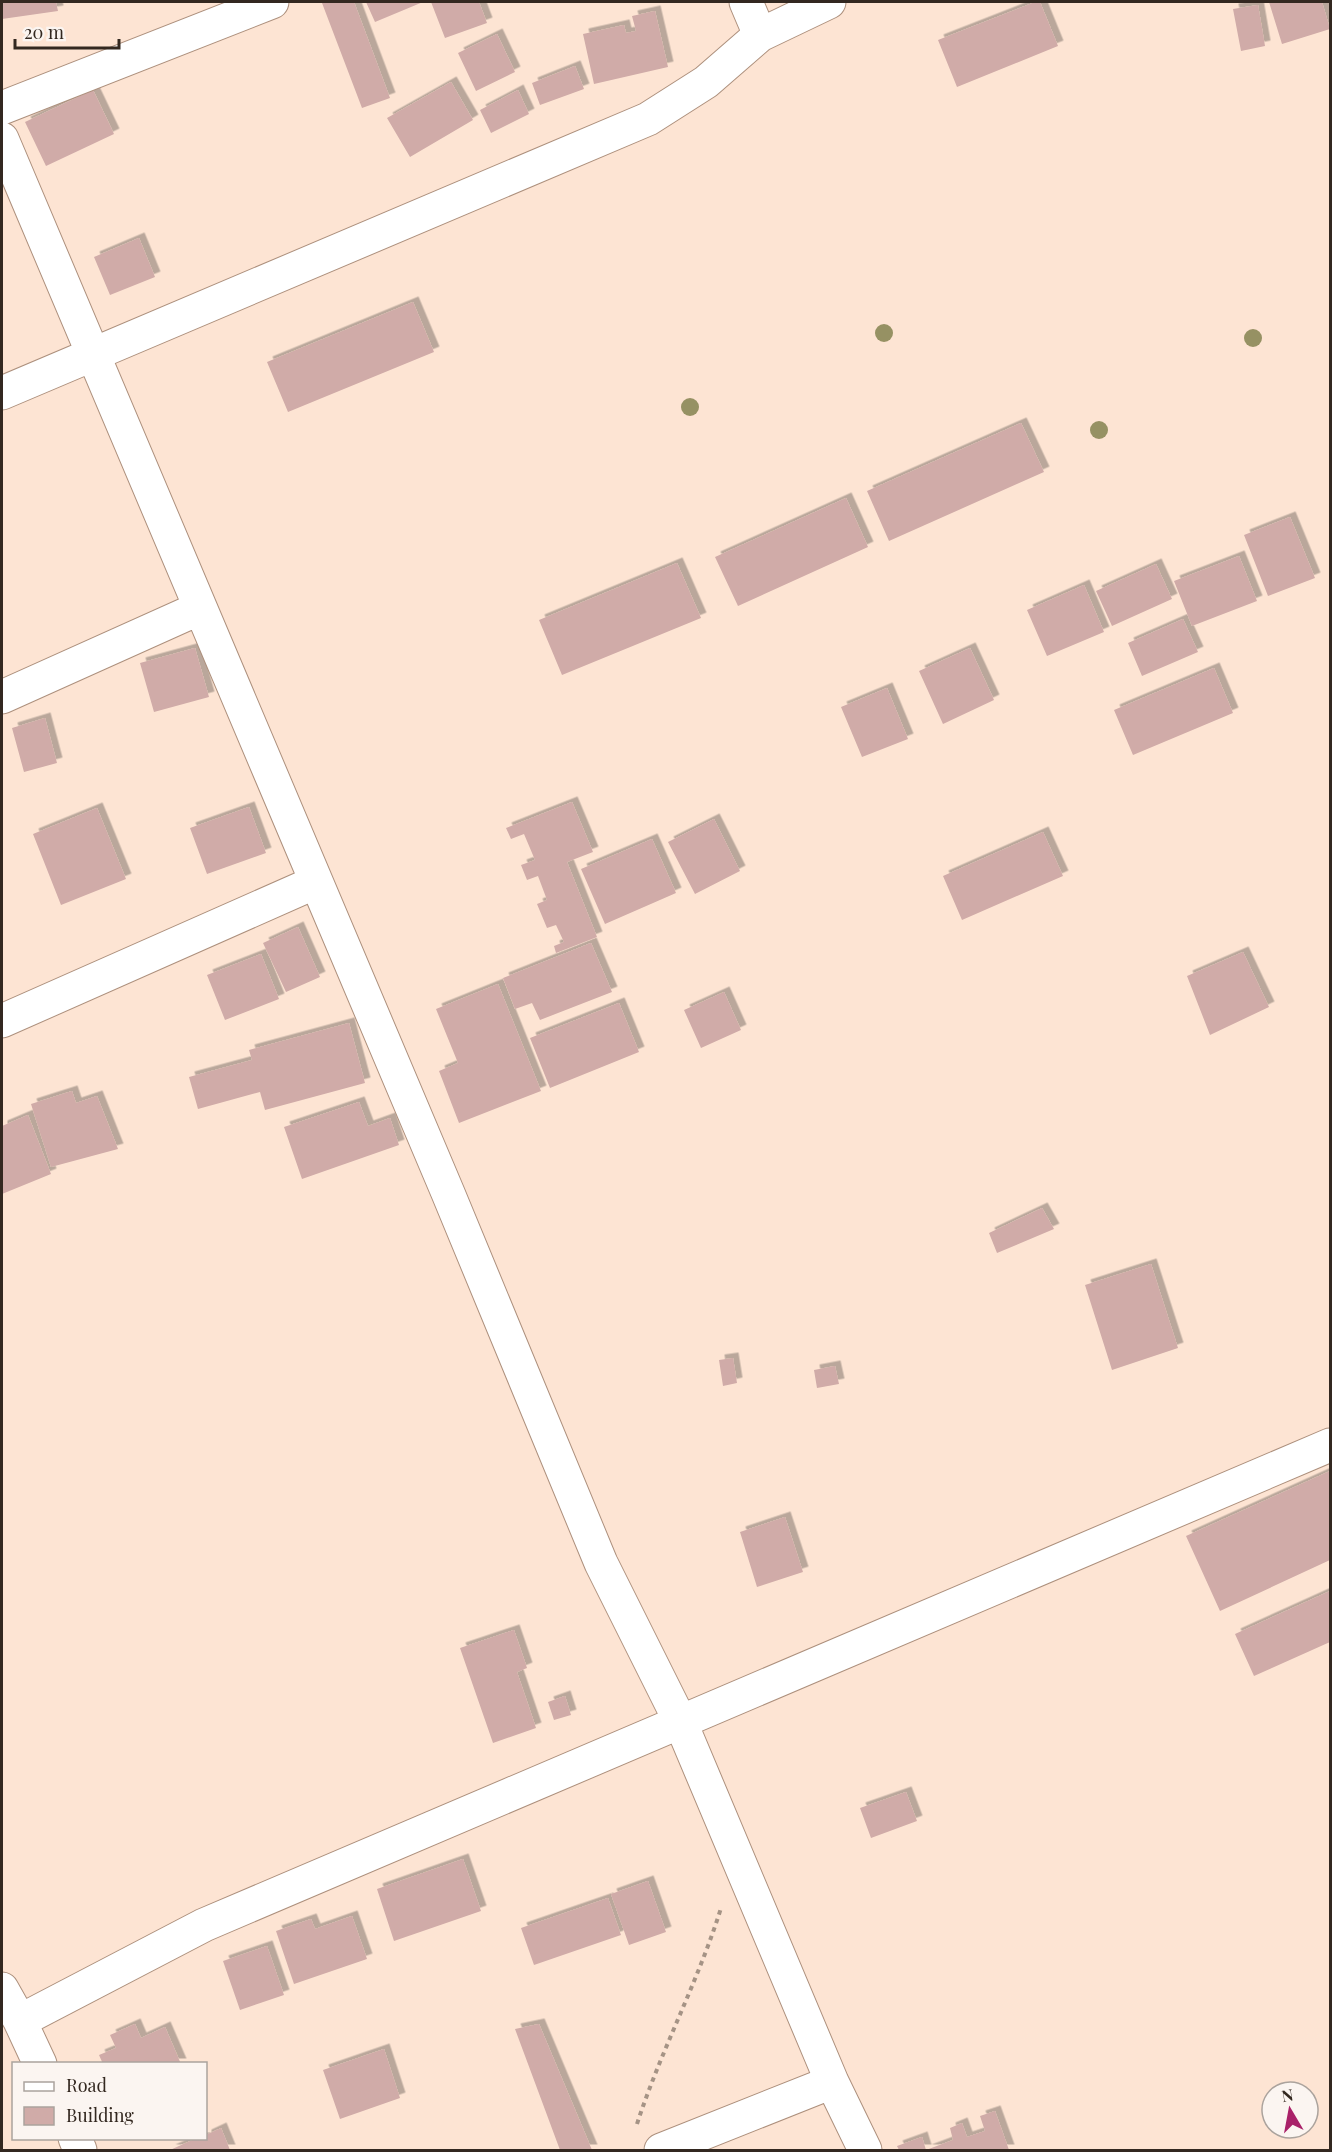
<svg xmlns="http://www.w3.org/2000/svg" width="1332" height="2152" font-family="'Playfair Display',serif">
<defs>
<filter id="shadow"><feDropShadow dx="5.5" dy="-5.5" stdDeviation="0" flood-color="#0004"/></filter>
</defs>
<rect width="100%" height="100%" fill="#fde4d3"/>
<path fill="#d0aba8" filter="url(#shadow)" d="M 2,2 L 56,2 L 58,11 L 2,19 Z
M 327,2 L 354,2 L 390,98 L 362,108 L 322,3 Z
M 366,2 L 423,2 L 375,22 Z
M 431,2 L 479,2 L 487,23 L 445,38 Z
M 1035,2 L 1040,2 L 1058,46 L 957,87 L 938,40 Z
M 1269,2 L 1322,2 L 1330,29 L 1282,44 Z
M 1258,5 L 1265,46 L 1241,51 L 1233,9 Z
M 655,11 L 668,67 L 594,84 L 583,34 L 624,25 L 626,33 L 636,31 L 632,16 Z
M 497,34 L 515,72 L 476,91 L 458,53 Z
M 575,66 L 584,89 L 540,105 L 532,83 Z
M 451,82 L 473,120 L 410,157 L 387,118 Z
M 93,90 L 114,134 L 46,166 L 25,122 Z
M 518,90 L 529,114 L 491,133 L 480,110 Z
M 139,238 L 155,277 L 110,295 L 94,257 Z
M 413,302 L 434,352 L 288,412 L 267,362 Z
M 1021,423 L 1044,472 L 889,541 L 867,491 Z
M 846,498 L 868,547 L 738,606 L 715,557 Z
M 1290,517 L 1315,578 L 1268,596 L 1244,535 Z
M 1239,556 L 1257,601 L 1192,626 L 1174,581 Z
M 677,563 L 701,618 L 562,675 L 539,620 Z
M 1156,564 L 1172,599 L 1112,626 L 1096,591 Z
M 1084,585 L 1104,632 L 1047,656 L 1027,610 Z
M 1183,619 L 1198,652 L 1142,676 L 1128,643 Z
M 195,648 L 209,697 L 154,712 L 140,663 Z
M 970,648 L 994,700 L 943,724 L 919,671 Z
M 1214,668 L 1233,713 L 1133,755 L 1114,710 Z
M 887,688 L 908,739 L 862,757 L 841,707 Z
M 45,718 L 57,763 L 24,772 L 12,728 Z
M 572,802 L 593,852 L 567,862 L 597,937 L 556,953 L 554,946 L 564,942 L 556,925 L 547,928 L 537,904 L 547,900 L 538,876 L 527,880 L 521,865 L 535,860 L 524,834 L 511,839 L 506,828 Z
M 249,807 L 266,853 L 207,874 L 190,828 Z
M 97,808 L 126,879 L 61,905 L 33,834 Z
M 714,819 L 740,871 L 695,894 L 668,842 Z
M 1043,832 L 1063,876 L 962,920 L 943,876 Z
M 652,839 L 676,893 L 605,924 L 581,869 Z
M 298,927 L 320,977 L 286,992 L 263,943 Z
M 591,943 L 612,992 L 540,1020 L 532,1003 L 515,1009 L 503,978 Z
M 1243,952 L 1269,1007 L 1210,1035 L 1187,976 Z
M 261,954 L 279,999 L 225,1020 L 207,975 Z
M 498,984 L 541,1091 L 459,1123 L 439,1071 L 458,1063 L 436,1009 Z
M 724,992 L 741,1030 L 701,1048 L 684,1010 Z
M 619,1003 L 639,1052 L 550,1088 L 530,1038 Z
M 349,1023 L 365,1083 L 265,1110 L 260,1092 L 198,1109 L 189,1077 L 252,1060 L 249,1050 Z
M 72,1091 L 76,1103 L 97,1096 L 118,1149 L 51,1167 L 31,1104 Z
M 359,1102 L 368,1126 L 390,1118 L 399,1145 L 302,1179 L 284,1127 Z
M 28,1115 L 51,1174 L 2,1194 L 2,1126 Z
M 1042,1208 L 1054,1229 L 997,1253 L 989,1233 Z
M 1151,1264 L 1178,1348 L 1112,1370 L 1085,1285 Z
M 733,1358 L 737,1383 L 723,1386 L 719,1360 Z
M 835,1366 L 839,1384 L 817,1388 L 814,1370 Z
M 1330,1471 L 1330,1560 L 1220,1611 L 1186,1536 Z
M 785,1517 L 803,1572 L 757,1587 L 740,1532 Z
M 1330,1591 L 1330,1642 L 1254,1676 L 1235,1634 Z
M 514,1630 L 527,1668 L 517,1672 L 536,1728 L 493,1743 L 460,1648 Z
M 565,1696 L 571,1715 L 554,1720 L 548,1702 Z
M 906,1792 L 917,1821 L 871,1838 L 860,1808 Z
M 463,1859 L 481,1911 L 394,1941 L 377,1889 Z
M 648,1881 L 666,1932 L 629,1945 L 611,1894 Z
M 608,1898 L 621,1935 L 534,1965 L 521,1928 Z
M 352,1916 L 367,1959 L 294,1984 L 276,1931 L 311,1919 L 315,1929 Z
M 267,1946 L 284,1995 L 240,2010 L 223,1961 Z
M 135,2024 L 141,2038 L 165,2027 L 181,2064 L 103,2064 L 99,2055 L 116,2048 L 110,2035 Z
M 539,2024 L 592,2150 L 560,2150 L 515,2029 Z
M 384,2049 L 400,2098 L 340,2119 L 323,2070 Z
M 995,2111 L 1009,2150 L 899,2150 L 897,2146 L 922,2137 L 926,2150 L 953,2140 L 950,2128 L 962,2123 L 967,2137 L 985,2131 L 980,2116 Z
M 221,2128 L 230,2150 L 170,2150 L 197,2138 L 206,2138 L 206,2135 Z"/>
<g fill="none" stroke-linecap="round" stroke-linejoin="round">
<defs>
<path id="minor" d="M 746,2 L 760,35
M 2,108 L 272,2
M 2,139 L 448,1193 L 601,1563 L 680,1721 L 832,2082 L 865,2150
M 2,393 L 648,119 L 706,82 L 760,35 L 829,2
M 2,697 L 200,608
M 2,1021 L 316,882
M 2,1989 L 20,2021 L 40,2064
M 20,2021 L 204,1925 L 1330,1445
M 75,2138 L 80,2150
M 661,2150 L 832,2082"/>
</defs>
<use href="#minor" stroke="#ad907d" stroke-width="35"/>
<path stroke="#a59385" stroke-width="4" stroke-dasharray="4.5 4.5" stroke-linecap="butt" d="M 637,2124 C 661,2050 698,1982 721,1908"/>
<use href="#minor" stroke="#fff" stroke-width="33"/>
</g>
<g fill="#969163">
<circle cx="884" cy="333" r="9"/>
<circle cx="1253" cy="338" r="9"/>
<circle cx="690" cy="407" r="9"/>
<circle cx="1099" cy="430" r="9"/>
</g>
<rect width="1332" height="2152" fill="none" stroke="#332820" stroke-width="6"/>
<rect x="12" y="2062" width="195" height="78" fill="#fbf5f1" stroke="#aba39d" stroke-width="1.5"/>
<rect x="24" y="2082" width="30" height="9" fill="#ffffff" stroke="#aba39d" stroke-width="1.5"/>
<text x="66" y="2092" font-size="18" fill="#332820">Road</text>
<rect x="24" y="2107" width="30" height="18" fill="#d0aba8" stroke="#aba39d" stroke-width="1.5"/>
<text x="66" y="2122" font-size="18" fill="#332820">Building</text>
<g transform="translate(1290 2110) rotate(350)"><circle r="28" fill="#fbf5f1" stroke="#aba39d" stroke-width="1.5"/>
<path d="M0-4.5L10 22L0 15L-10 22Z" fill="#a92169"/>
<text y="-9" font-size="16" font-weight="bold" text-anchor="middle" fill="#332820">N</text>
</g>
<path d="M15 39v9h104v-9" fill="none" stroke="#332820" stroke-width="3"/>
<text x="24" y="39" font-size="18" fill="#332820" stroke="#fbf5f1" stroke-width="4.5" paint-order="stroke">20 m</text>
</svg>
